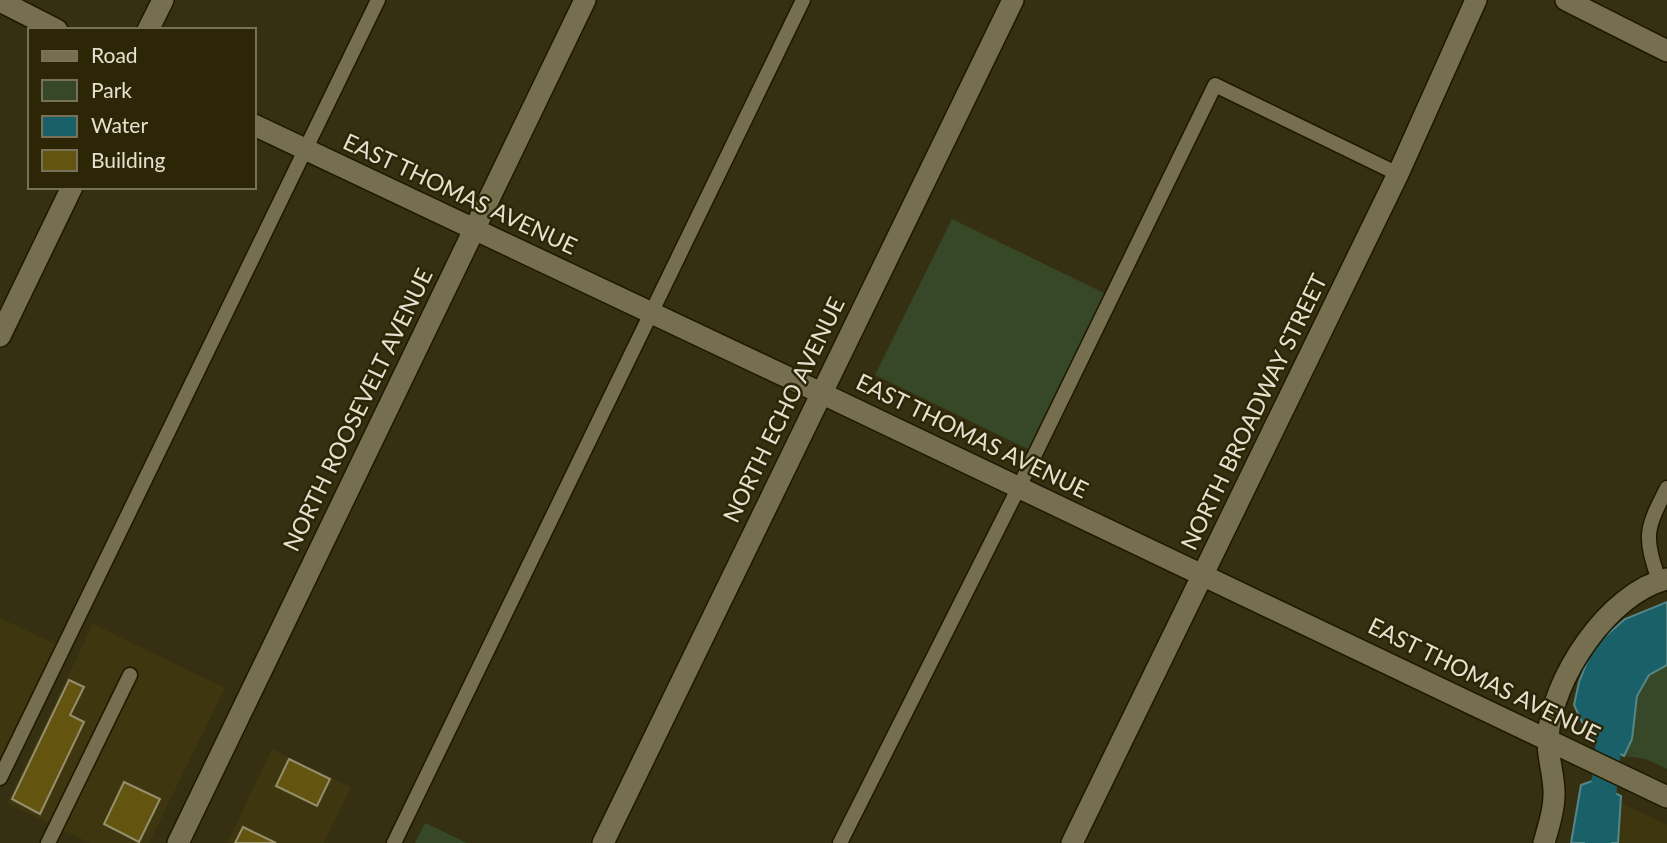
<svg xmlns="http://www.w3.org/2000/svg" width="1667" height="843" font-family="Lato,sans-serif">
<rect width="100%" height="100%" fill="#363012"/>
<path fill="#3d360e" d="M 0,618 L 57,645 L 0,762 Z
M 93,624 L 225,688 L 149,843 L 90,843 L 7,803 Z
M 272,749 L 351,787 L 324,843 L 227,843 Z
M 1622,803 L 1667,825 L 1667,843 L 1618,843 Z"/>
<path fill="#364827" d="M 952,219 L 1108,295 L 1032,451 L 875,375 Z
M 1667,665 L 1667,769 L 1646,759 L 1624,756 L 1632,739 L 1637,696 L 1649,674 Z
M 425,823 L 467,843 L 415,843 Z"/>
<path fill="#196069" stroke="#568788" stroke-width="2" d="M 1667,602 L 1667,665 L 1649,675 L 1637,696 L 1632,739 L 1624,756 L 1589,737 L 1574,705 L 1579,682 L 1589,657 L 1602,639 L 1625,619 Z
M 1592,781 L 1621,796 L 1618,843 L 1571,843 L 1581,785 Z"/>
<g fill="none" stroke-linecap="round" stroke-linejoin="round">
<path stroke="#196069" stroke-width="26" d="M 1598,843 L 1612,712"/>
</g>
<path fill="#635510" stroke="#968f6e" stroke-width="2" d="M 69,680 L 84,687 L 70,715 L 84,722 L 40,814 L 12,799 Z
M 289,759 L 330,779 L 317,806 L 276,786 Z
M 124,782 L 160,799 L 139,842 L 104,824 Z
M 243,827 L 276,843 L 235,843 Z"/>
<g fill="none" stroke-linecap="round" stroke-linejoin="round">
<defs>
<path id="lane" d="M 1659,581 C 1644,535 1645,531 1667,488
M 0,778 L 378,0
M 48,843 L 130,675
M 394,843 L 803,0
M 840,843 L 1019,487 L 1215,85 L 1398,174"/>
<path id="street" d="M 1566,0 L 1667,51
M 0,1 L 57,30
M 148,30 L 163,0
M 254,125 L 821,393 L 1667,797
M 0,336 L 72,187
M 178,843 L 585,0
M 603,843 L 1013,0
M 1072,843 L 1398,174 L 1476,0
M 1544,843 C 1548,828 1554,812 1554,796 C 1555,777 1547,757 1548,738 C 1551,680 1608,593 1667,579"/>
</defs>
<use href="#lane" stroke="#1e1800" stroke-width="17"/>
<use href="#street" stroke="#1e1800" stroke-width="24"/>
<use href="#lane" stroke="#756f4f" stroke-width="14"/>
<use href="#street" stroke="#756f4f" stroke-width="21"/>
</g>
<g text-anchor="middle" stroke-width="5" stroke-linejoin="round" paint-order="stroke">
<g font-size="23" fill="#e5e1d0" stroke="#2c2607">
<text transform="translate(460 194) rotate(25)" y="8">EAST THOMAS AVENUE</text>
<text transform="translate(358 410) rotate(-64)" y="8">NORTH ROOSEVELT AVENUE</text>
<text transform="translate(784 410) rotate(-64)" y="8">NORTH ECHO AVENUE</text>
<text transform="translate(1254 412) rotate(-64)" y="8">NORTH BROADWAY STREET</text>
<text transform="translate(972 436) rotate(26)" y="8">EAST THOMAS AVENUE</text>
<text transform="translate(1484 680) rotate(26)" y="8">EAST THOMAS AVENUE</text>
</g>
</g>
<rect x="28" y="28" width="228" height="161" fill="#2c2607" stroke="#767157" stroke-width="2"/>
<rect x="42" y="51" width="35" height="10" fill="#756f4f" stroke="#767157" stroke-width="2"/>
<text x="91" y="63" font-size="21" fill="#e5e1d0">Road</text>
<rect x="42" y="80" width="35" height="21" fill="#364827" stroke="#767157" stroke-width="2"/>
<text x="91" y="98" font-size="21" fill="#e5e1d0">Park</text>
<rect x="42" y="116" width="35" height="21" fill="#196069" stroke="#767157" stroke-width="2"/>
<text x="91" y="133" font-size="21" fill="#e5e1d0">Water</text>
<rect x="42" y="150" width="35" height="21" fill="#635510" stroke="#767157" stroke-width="2"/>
<text x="91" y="168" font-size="21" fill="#e5e1d0">Building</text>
</svg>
